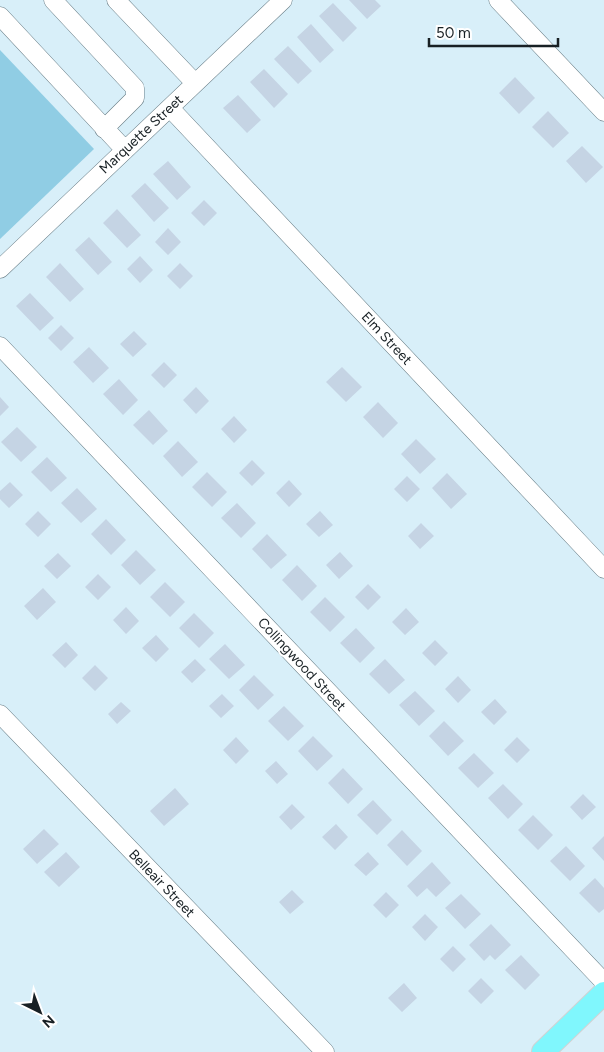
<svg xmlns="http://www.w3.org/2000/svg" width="604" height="1052" font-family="Figtree,sans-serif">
<rect width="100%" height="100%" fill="#d8eff9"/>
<path fill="#90cde4" d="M 0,50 L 94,149 L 0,239 Z"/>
<path fill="#c5d4e4" d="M 349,0 L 375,0 L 381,6 L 367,19 Z
M 333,3 L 357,28 L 343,42 L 319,16 Z
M 311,24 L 334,50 L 320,63 L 297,37 Z
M 288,46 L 312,71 L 298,84 L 274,59 Z
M 264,69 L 288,94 L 274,108 L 250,82 Z
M 515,77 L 535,98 L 519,114 L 499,93 Z
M 238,95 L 261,120 L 247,133 L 223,108 Z
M 548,111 L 569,133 L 553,148 L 532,127 Z
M 582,146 L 603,167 L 586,183 L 566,161 Z
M 168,161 L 191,187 L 177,200 L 153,174 Z
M 145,183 L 169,208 L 154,222 L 131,196 Z
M 204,200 L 217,213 L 204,226 L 191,213 Z
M 117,209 L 141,235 L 127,248 L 103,223 Z
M 168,228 L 181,242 L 168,255 L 155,242 Z
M 89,237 L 112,262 L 98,275 L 75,250 Z
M 140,256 L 153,270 L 140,283 L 127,269 Z
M 60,263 L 84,289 L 70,302 L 46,277 Z
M 180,263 L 193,276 L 180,289 L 167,276 Z
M 30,293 L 54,318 L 40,331 L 16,306 Z
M 61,325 L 74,338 L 61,351 L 48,338 Z
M 134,331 L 147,344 L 133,357 L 120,344 Z
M 89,347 L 109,368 L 93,383 L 73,362 Z
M 164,362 L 177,375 L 164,388 L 151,375 Z
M 342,367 L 362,387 L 346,402 L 326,382 Z
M 119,379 L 138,400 L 123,415 L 103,394 Z
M 196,387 L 209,401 L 196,414 L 183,400 Z
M 0,397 L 9,407 L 0,416 Z
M 378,402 L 398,423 L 383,438 L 363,417 Z
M 149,410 L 168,431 L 153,445 L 133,425 Z
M 234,416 L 247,430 L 234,443 L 221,429 Z
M 17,427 L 37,447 L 21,462 L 1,442 Z
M 416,439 L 436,459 L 420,474 L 401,454 Z
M 178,441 L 198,462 L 182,477 L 163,456 Z
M 47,457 L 67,478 L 51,492 L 31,472 Z
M 252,460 L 265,473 L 252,486 L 239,473 Z
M 207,472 L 227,492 L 212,507 L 192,487 Z
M 447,473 L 467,494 L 451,509 L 432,488 Z
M 407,476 L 420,489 L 407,502 L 394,489 Z
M 289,480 L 302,494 L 289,507 L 276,493 Z
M 10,482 L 23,495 L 9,508 L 0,499 L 0,491 Z
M 77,488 L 97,509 L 81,523 L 61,503 Z
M 237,503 L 256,523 L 241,538 L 221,518 Z
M 38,511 L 51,524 L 38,537 L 25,524 Z
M 320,511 L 333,525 L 319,537 L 306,524 Z
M 106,519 L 126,540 L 111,555 L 91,534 Z
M 421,523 L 434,536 L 420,549 L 408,536 Z
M 267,534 L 287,555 L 271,569 L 252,549 Z
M 136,550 L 156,570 L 140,585 L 121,565 Z
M 340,552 L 353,566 L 339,579 L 326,565 Z
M 58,553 L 71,566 L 57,579 L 44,566 Z
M 297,565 L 317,586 L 302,601 L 282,580 Z
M 98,574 L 111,587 L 98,600 L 85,587 Z
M 165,582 L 185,602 L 170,617 L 150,597 Z
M 368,584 L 381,597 L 368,610 L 355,597 Z
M 43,588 L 56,602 L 37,620 L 24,606 Z
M 325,597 L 345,617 L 330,632 L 310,612 Z
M 126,607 L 139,621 L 126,634 L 113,620 Z
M 406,608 L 419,622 L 405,635 L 392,622 Z
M 194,613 L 214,633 L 199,648 L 179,628 Z
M 356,628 L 375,648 L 360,663 L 340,643 Z
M 156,635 L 169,649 L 156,662 L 142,648 Z
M 435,640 L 448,653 L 435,666 L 422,653 Z
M 66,642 L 78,655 L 65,668 L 52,655 Z
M 225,644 L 245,665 L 229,679 L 209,659 Z
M 195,659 L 206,670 L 192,683 L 181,672 Z
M 385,659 L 405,680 L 389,694 L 369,674 Z
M 95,665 L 108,678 L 95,691 L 82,678 Z
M 254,675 L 274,695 L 258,710 L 239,690 Z
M 458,676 L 471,690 L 458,703 L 445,689 Z
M 415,691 L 435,711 L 419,726 L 399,705 Z
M 222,694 L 234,706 L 221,718 L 209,706 Z
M 495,699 L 507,712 L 494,725 L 481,712 Z
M 121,702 L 131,711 L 117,724 L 108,714 Z
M 284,706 L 304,726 L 288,741 L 268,721 Z
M 444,721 L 464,741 L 448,756 L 429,736 Z
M 313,736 L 333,756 L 317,771 L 298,751 Z
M 236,737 L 249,751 L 236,764 L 223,750 Z
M 517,737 L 530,750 L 517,763 L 504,750 Z
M 474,753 L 494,773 L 478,788 L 458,768 Z
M 276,761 L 288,774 L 277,784 L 265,771 Z
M 343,768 L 363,789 L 348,804 L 328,783 Z
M 503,784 L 523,804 L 508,819 L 488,798 Z
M 175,788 L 189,804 L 164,826 L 150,811 Z
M 583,794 L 596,807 L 582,820 L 570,807 Z
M 373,800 L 392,820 L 377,835 L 357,815 Z
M 292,804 L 305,817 L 291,830 L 279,817 Z
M 533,815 L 553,835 L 538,850 L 518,830 Z
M 336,824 L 348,837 L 335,850 L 322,837 Z
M 44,829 L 59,844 L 37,864 L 23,849 Z
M 402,830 L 422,851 L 407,866 L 387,845 Z
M 604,836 L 604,861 L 592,848 Z
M 566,846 L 585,866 L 570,881 L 550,861 Z
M 66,852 L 80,867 L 59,887 L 44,872 Z
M 368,852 L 379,864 L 366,876 L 354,865 Z
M 432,862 L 451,883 L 436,897 L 427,888 L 417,897 L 407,886 Z
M 595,878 L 604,888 L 604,909 L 599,913 L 579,893 Z
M 292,890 L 304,902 L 290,914 L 279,902 Z
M 386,892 L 399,905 L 386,918 L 373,905 Z
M 461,894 L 481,914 L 465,929 L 445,908 Z
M 425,914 L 438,927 L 425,941 L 412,927 Z
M 491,924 L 511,945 L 495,960 L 490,955 L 484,961 L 469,945 Z
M 453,946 L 466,959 L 453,972 L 440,959 Z
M 521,955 L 540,975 L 525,990 L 505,970 Z
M 481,978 L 494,991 L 481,1004 L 468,991 Z
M 404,983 L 417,998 L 402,1012 L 388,998 Z"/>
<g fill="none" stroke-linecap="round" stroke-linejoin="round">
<defs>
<path id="minor" d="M 53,0 L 135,88 L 135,98 L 104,129
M 116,0 L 195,83
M 498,0 L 604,112
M 0,16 L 125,150
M 170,108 L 604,569
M 0,269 L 283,0
M 0,346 L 604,982
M 0,714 L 325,1052"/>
<path id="major" d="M 543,1052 L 604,993"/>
</defs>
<use href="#minor" stroke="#677c85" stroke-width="19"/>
<use href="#major" stroke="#d1d2d3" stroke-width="24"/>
<use href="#minor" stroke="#fff" stroke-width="18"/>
<use href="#major" stroke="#80f7fd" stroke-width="22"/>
</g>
<g text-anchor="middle" stroke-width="4" stroke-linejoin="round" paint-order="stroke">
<g font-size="14" fill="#182024" stroke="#fff">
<text transform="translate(141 134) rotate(-43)" y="5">Marquette Street</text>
<text transform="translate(387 338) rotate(47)" y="5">Elm Street</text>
<text transform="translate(302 664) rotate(47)" y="5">Collingwood Street</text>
<text transform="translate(162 883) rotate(46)" y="5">Belleair Street</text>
</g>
</g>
<g transform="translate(40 1012) rotate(138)" stroke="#ffffff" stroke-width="4" paint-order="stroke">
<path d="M0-4L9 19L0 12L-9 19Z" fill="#182024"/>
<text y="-8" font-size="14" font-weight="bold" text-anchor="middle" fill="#182024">N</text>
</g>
<path d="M429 38v8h129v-8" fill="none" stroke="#182024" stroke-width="2.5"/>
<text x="436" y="38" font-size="15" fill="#182024" stroke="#ffffff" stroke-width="4" paint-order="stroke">50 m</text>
</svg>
